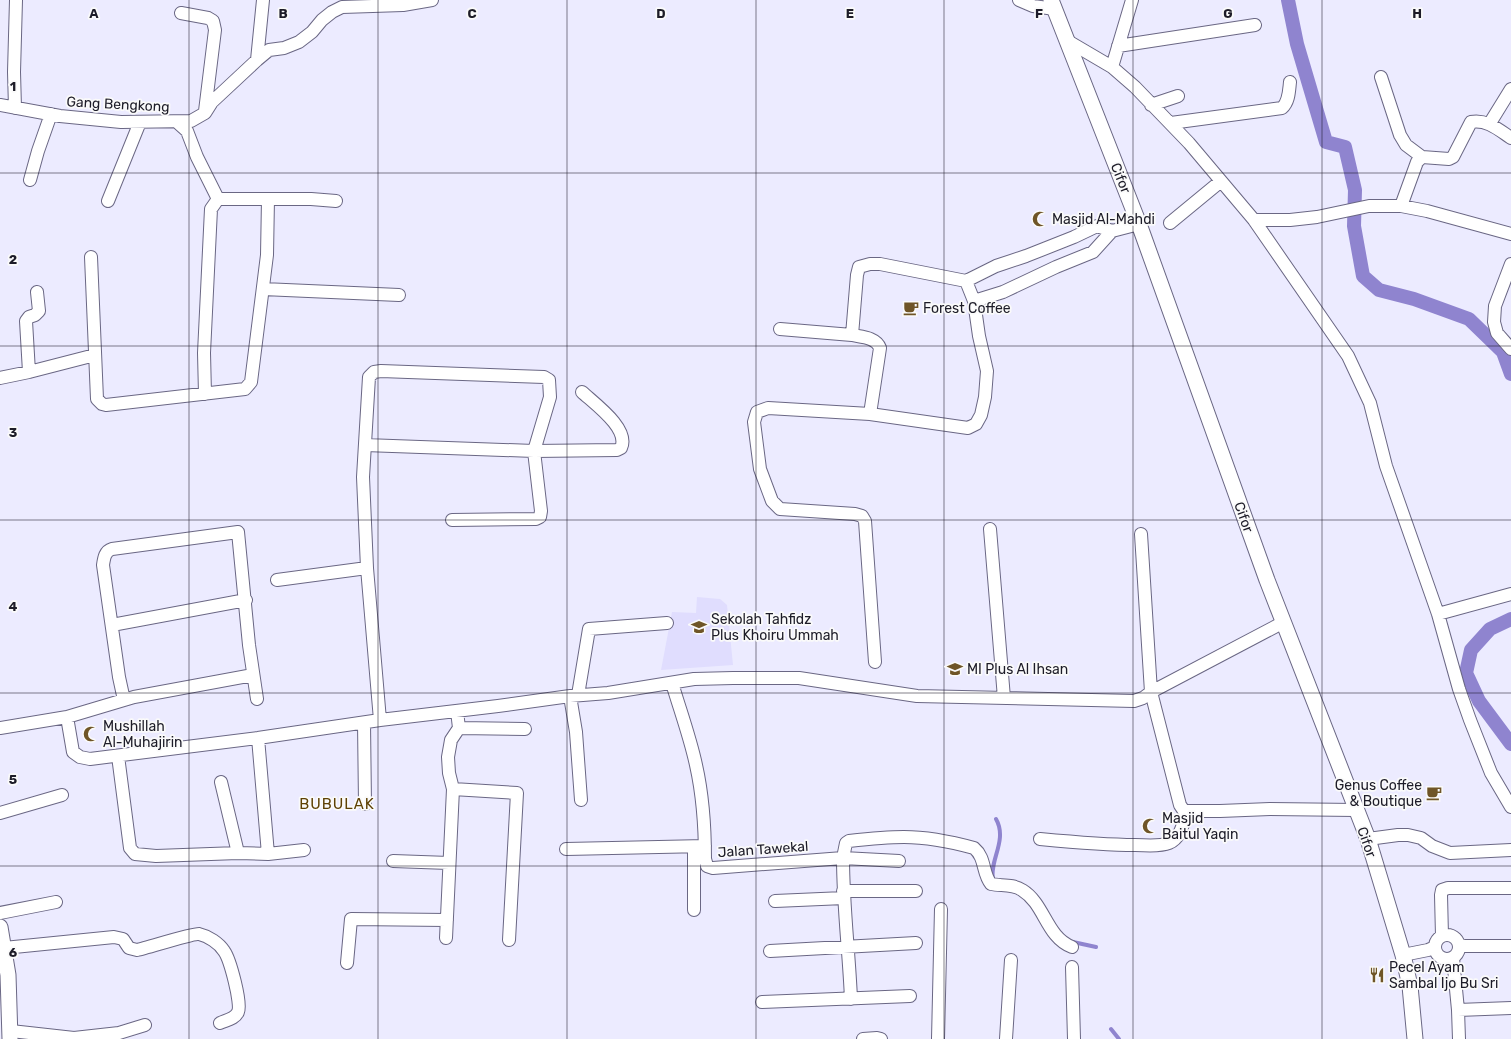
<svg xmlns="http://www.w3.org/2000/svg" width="1511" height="1039" font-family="Rubik,sans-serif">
<rect width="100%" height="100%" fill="#ecebff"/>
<path fill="#e0ddfe" d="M 697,597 L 720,599 L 727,605 L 733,665 L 661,670 L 672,612 L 696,613 Z"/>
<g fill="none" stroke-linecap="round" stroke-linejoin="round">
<path stroke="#8f84cf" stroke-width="4" d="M 993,879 C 989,861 1008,840 996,819
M 1073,942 L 1096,947
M 1111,1029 L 1119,1039"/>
<path stroke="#8f84cf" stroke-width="14" d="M 1288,0 L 1297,44 L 1326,142 L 1345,147 L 1355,190 L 1354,226 L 1363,276 L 1379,290 L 1414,299 L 1469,319 L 1503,352 L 1511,374
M 1511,619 L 1490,629 L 1471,650 L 1466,673 L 1479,701 L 1511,744"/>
<defs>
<path id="minor" d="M 1019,0 L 1033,6 L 1055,9
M 181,13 L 208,18 L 213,21 L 215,30 L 205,111
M 1066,40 L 1112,67 L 1135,87 L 1189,143 L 1254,220 L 1348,356 L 1370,403 L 1386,466 L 1438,614 L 1459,689 L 1470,720 L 1491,773 L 1511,807
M 1118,46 L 1255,25
M 257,60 L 263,0
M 1112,67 L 1132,0
M 1381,77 L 1400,135 L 1406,145 L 1422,157
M 0,105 L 60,116 L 121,122 L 191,121 L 205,113 L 212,102 L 257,60 L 269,50 L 284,48 L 299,42 L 312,32 L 322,20 L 332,12 L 342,7 L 403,5 L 432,0
M 1151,105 L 1178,96
M 15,108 L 14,72 L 16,0
M 177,122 L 187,131 L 197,157 L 218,199 L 311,199 L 336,201
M 1171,123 L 1282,108 C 1289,102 1289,91 1290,82
M 1490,123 L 1511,89
M 30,180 L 38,151 L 51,114
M 108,201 L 140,122
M 1401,206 L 1417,162 L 1422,157 L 1449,159 L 1453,157 L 1471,122 C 1487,119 1499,130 1511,138
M 1254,220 L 1290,220 L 1317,217 L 1369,206 L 1401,206 L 1427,211 L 1511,234
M 1170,223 L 1221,181
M 91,257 L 97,399 L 102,404 L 106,405 L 245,389 L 251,382 L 267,255 L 268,199
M 1511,264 L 1495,306 L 1494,322 L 1497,333 L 1511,349
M 263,289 L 399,295
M 974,301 L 1003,292 L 1056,267 L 1093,252 L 1112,231
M 780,329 L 852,335 L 857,275 L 859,267 L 870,264 L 880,264 L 966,281 L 996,266 L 1026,256 L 1074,237 L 1097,226 L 1112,231 L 1139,224
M 852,335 C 861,337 876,337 880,348 L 870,414 L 968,428 L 976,424 L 981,415 L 985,397 L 987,371 L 979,336 L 974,301 L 966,281
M 29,372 L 26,321 L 29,317 L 35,315 L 39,311 L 37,292
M 0,378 L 29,372 L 95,355
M 205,394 L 204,353 L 211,209 L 218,199
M 870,414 L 768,408 L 757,412 L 754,422 L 760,469 L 772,501 L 780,509 L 855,514 L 862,516 L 865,521 L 875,662
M 365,445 L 534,451 L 617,450 L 621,448 C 630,429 595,404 582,392
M 990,529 L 1004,698
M 1141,534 L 1151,692 L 1284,622
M 277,580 L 367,568
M 1438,614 L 1511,594
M 112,625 L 246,600
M 672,683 C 680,710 690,737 696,765 C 703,796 705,828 705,859 L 707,866 L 713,868 L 843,858 C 843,905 849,952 851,999
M 578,695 L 589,629 L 667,623
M 570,696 L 576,732 L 581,800
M 124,700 L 119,677 L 103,565 C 104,558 105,551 112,549 L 238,532 L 249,645 L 257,699
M 67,717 L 73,752 L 80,757 L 90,759 L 258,738 L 380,720 L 498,706 L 570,696 L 608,693 L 694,679 L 733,678 L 799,678 L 917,696 L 1134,701 L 1143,698 L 1151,692 L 1180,805 L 1184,811 L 1220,811 L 1270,809 L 1356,810
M 380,720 L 367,568 L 363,477 L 369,377 L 374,372 L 381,371 L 544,377 L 549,380 L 550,397 L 534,451 L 541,511 L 540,517 L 536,519 L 452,520
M 364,723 L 365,804
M 0,728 L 67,717 L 134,697 L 253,675
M 459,728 L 525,729
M 258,738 L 268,854
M 118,756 L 130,848 L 135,854 L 156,856 L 238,853
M 221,782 L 238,853 L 268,854 L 304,850
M 453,789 L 517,793 L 509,940
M 0,813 L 62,795
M 1040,839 C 1072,842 1104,845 1135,845 C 1146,845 1159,847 1169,843 C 1181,838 1183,823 1187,812
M 1368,839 L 1398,835 L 1408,835 L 1421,838 L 1432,846 L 1450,853 L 1511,850
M 694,847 L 694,910
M 566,849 L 705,846
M 393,861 L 449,863
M 899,861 L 843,858 L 846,843 L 849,841 C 867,839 886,837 904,837 C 927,837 952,842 974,848 C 986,858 982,873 991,884 C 1001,886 1013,884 1022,890 C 1045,904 1046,937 1072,947
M 843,891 L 916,891
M 775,901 L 844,898
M 0,913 L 56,902
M1435 947a12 12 0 1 1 24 0a12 12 0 1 1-24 0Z
M 1442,936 L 1441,895 L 1442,890 L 1448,888 L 1511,888
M 446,938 L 453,789 L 449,773 L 448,757 L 451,740 L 459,728 L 457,711
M 1459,944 L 1464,946 L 1511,946
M 4,948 L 114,937 L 123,939 L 129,948 L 137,950 C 147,948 193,933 199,934 C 208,936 219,943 224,951 C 230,959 242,1004 238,1012 C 235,1019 226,1020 220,1023
M 770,951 L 916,943
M 1403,955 L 1428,950 L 1435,947
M 1453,958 L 1458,1010 L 1459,1039
M 347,963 L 351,919 L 447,920
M 1072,967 L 1074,1039
M 762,1002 L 910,996
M 1458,1010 L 1511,1008
M 11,1031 L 74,1038 L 119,1033 L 145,1025
M 863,1039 L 877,1038 L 881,1039
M 938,1039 L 941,909
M 1006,1039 L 1011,960"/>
<path id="tertiary" d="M 1051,0 L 1139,224 L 1267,580 L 1368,839 L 1403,955 L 1410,986 L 1415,1039
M 0,927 L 8,975 L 10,1039"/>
</defs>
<use href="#minor" stroke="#6a6784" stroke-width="14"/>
<use href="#tertiary" stroke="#6a6784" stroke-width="17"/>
<use href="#minor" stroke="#fff" stroke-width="12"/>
<use href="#tertiary" stroke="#fff" stroke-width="15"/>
</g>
<path fill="none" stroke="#1d1c28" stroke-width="1" stroke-opacity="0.55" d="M 189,0 L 189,1039M 378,0 L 378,1039M 567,0 L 567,1039M 756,0 L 756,1039M 944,0 L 944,1039M 1133,0 L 1133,1039M 1322,0 L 1322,1039M 0,173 L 1511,173M 0,346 L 1511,346M 0,520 L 1511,520M 0,693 L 1511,693M 0,866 L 1511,866"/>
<defs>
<symbol id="mosque-bare" viewBox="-9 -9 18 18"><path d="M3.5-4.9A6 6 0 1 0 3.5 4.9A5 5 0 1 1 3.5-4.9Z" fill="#6f5527" stroke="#fafafa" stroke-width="2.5" paint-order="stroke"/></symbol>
<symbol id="cafe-bare" viewBox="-9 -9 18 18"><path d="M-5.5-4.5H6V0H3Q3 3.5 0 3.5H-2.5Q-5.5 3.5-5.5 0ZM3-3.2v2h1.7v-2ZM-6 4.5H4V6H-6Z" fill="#6f5527" stroke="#fafafa" stroke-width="2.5" paint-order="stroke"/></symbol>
<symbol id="school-bare" viewBox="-9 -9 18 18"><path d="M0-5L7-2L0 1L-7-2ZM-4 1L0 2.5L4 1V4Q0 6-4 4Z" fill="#6f5527" stroke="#fafafa" stroke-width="2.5" paint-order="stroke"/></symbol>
<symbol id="restaurant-bare" viewBox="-9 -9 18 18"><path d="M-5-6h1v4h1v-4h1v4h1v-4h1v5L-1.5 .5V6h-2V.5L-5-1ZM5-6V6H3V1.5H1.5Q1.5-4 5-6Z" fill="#6f5527" stroke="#fafafa" stroke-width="2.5" paint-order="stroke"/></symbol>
</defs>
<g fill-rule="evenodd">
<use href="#mosque-bare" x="1029" y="208" width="22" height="22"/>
<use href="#cafe-bare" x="900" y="297" width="22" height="22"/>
<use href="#school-bare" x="688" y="616" width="22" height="22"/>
<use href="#school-bare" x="944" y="658" width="22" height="22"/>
<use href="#mosque-bare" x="80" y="723" width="22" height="22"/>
<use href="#cafe-bare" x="1423" y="782" width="22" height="22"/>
<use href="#mosque-bare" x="1139" y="815" width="22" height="22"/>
<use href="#restaurant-bare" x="1366" y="964" width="22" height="22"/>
</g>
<g text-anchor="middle" stroke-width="3.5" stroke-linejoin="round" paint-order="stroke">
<g font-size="14" fill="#1d1c28" stroke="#fafafa">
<text transform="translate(118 104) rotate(3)" y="5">Gang Bengkong</text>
<text transform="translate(1121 178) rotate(68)" y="5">Cifor</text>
<text transform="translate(1244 517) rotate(70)" y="5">Cifor</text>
<text transform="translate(1367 842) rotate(70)" y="5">Cifor</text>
<text transform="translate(763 849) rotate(-4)" y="5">Jalan Tawekal</text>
</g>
<g font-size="14" fill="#1d1c28" stroke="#fafafa" text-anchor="start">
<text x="1052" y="224">Masjid Al-Mahdi</text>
<text x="923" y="313">Forest Coffee</text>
<text x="711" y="624">Sekolah Tahfidz<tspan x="711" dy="16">Plus Khoiru Ummah</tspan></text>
<text x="967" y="674">MI Plus Al Ihsan</text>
<text x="103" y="731">Mushillah<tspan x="103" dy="16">Al-Muhajirin</tspan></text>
<text x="1422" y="790" text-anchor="end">Genus Coffee<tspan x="1422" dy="16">&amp; Boutique</tspan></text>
<text x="1162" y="823">Masjid<tspan x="1162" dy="16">Baitul Yaqin</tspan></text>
<text x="1389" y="972">Pecel Ayam<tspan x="1389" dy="16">Sambal Ijo Bu Sri</tspan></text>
</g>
<g font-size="15" letter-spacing="1" fill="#5e4104" stroke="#fafafa">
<text x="337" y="809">BUBULAK</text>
</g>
</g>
<g font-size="13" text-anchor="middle" font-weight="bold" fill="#1d1c28" stroke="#fafafa" stroke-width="3.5" stroke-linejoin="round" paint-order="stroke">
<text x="94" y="18">A</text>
<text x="283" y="18">B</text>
<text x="472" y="18">C</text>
<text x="661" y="18">D</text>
<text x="850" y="18">E</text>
<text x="1039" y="18">F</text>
<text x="1228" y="18">G</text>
<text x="1417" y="18">H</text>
<text x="13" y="91">1</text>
<text x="13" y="264">2</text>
<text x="13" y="437">3</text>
<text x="13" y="611">4</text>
<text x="13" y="784">5</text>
<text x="13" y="957">6</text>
</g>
</svg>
